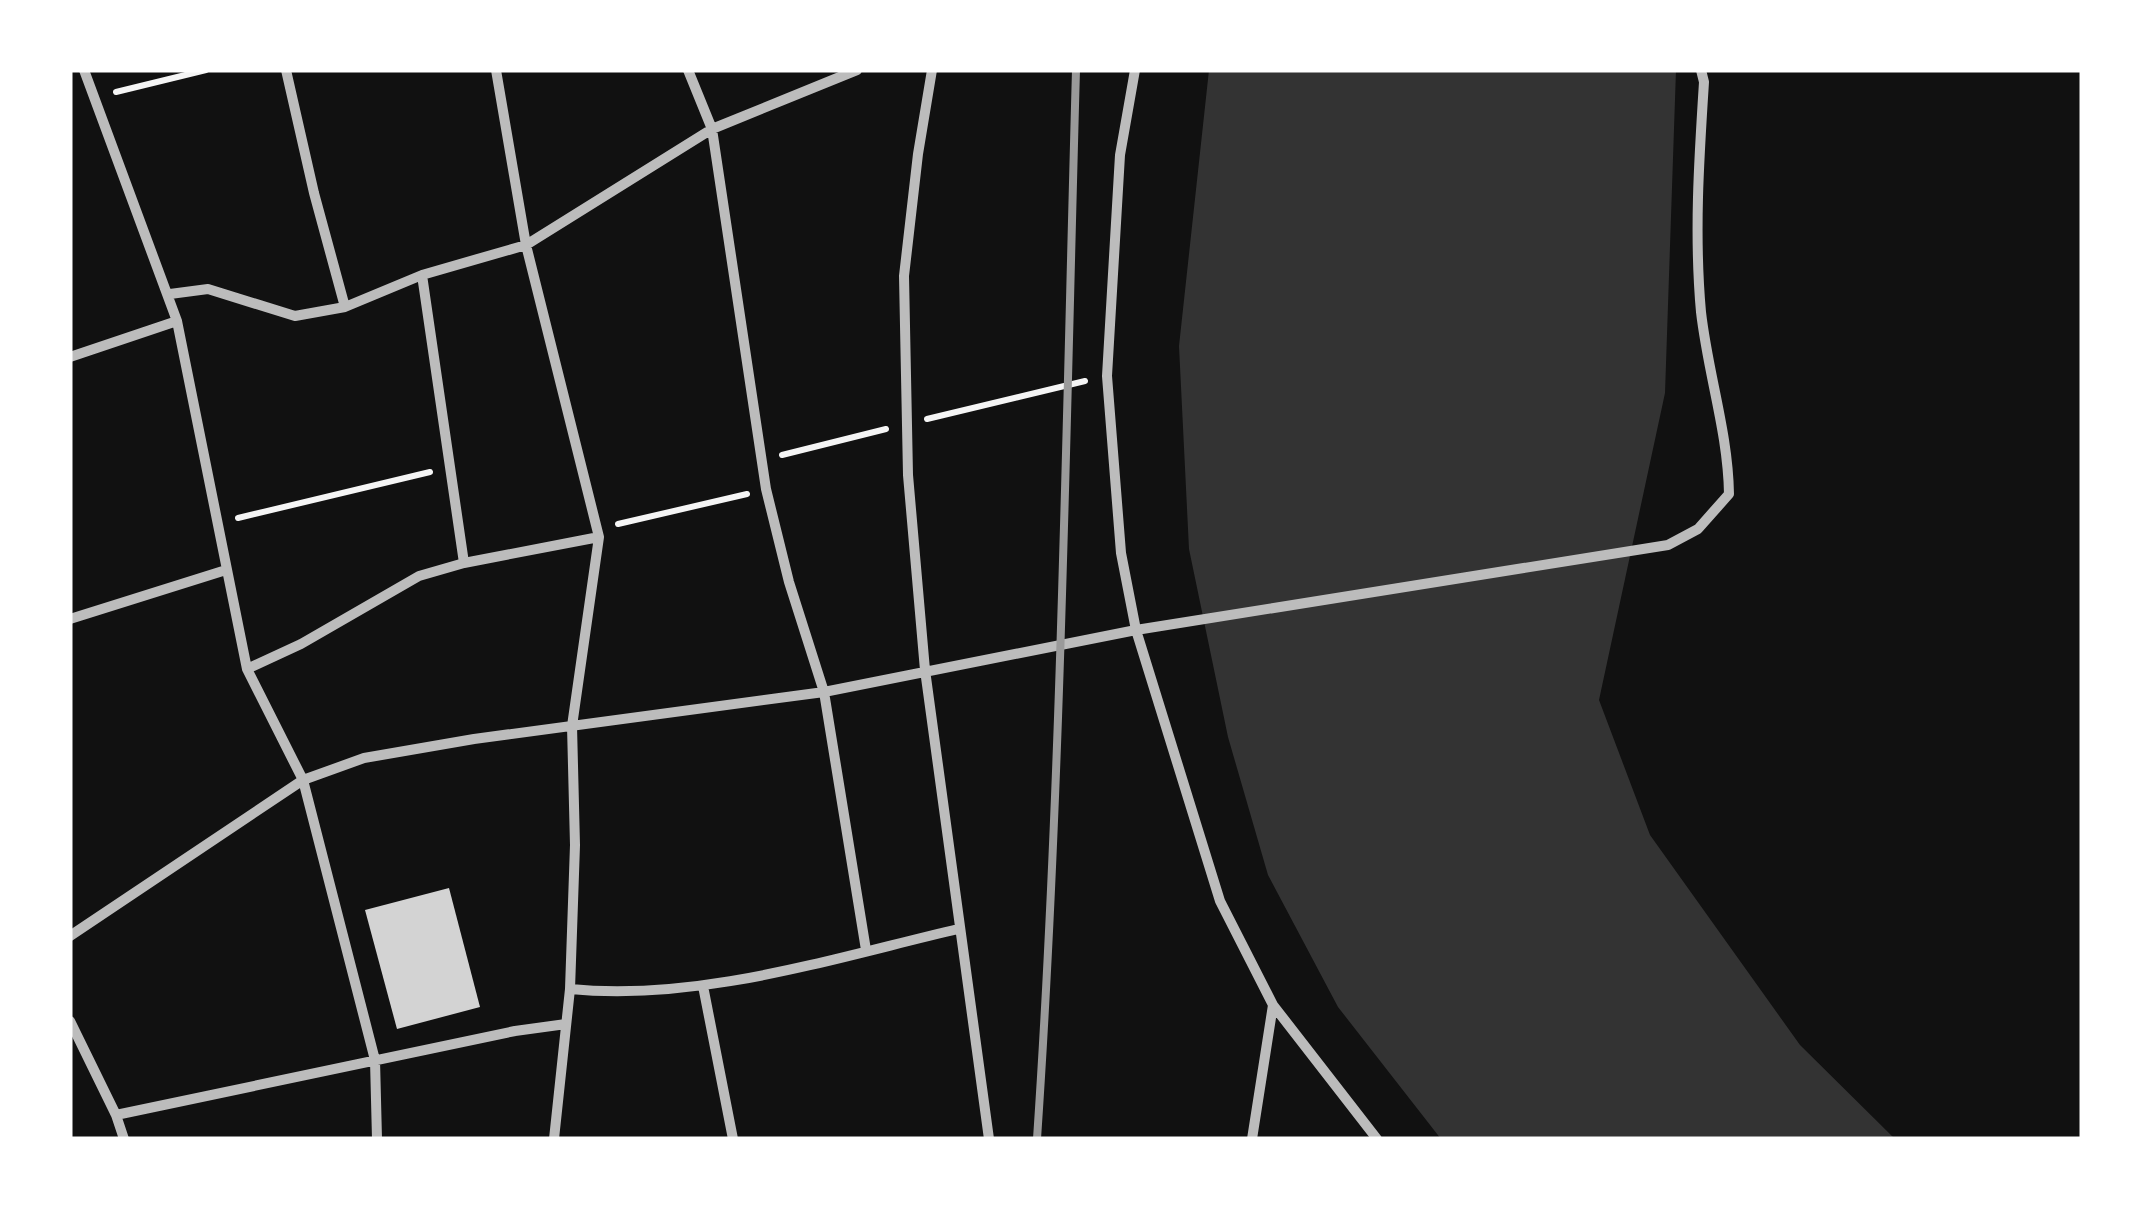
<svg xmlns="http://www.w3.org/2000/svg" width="2152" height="1209" font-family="Helvetica,sans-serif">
<rect width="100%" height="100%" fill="#111"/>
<path fill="#333" d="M 1209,70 L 1676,70 L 1665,393 L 1599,700 L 1650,835 L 1800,1045 L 1895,1139 L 1441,1139 L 1338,1007 L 1268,875 L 1228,737 L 1189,549 L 1179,346 Z"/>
<path fill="#d3d3d3" d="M 449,888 L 480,1007 L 397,1029 L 365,910 Z"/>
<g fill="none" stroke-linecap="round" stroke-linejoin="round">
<path stroke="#f5f5f5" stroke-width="6" d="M 116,92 L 206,70
M 927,419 L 1085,381
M 782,455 L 886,429
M 238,518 L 430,472
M 618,524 L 747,494"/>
<path stroke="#bcbcbc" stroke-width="10" d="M 84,70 L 177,321 L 247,669 L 303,780 L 375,1060 L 377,1139
M 286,70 L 314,193 L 345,307
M 496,70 L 526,245 L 599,537 L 572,726 L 575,845 L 570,989 L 554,1139
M 688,70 L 712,129 L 766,489 L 789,582 L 824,692 L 866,950
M 932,70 L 918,154 L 904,276 L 908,475 L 925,670 L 989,1139
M 1135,70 L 1120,155 L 1107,376 L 1121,553 L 1136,630 L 1220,901 L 1273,1005 L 1252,1139
M 422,275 L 464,563
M 170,294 L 208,289 L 295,316 L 345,307 L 422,275 L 526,245 L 712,129 L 857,70
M 70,357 L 177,321
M 70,619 L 226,570
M 247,669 L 301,644 L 419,576 L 464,563 L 599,537
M 70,936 L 303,780 L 364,758 L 474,739 L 824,692 L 1136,630 L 1668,545 L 1698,529 L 1729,494 C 1728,432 1708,374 1701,312 C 1694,235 1699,159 1704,82 L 1701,70
M 703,986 L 733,1139
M 570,989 C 698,1002 834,958 958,929
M 1273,1005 L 1377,1139
M 70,1021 L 116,1115 L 124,1139
M 116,1115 L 515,1031 L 566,1024"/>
<path stroke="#9a9a9a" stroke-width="8" d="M 1037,1139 C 1061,783 1066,427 1076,70"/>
</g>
<rect width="2152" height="1209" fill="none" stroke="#ffffff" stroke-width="145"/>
</svg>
